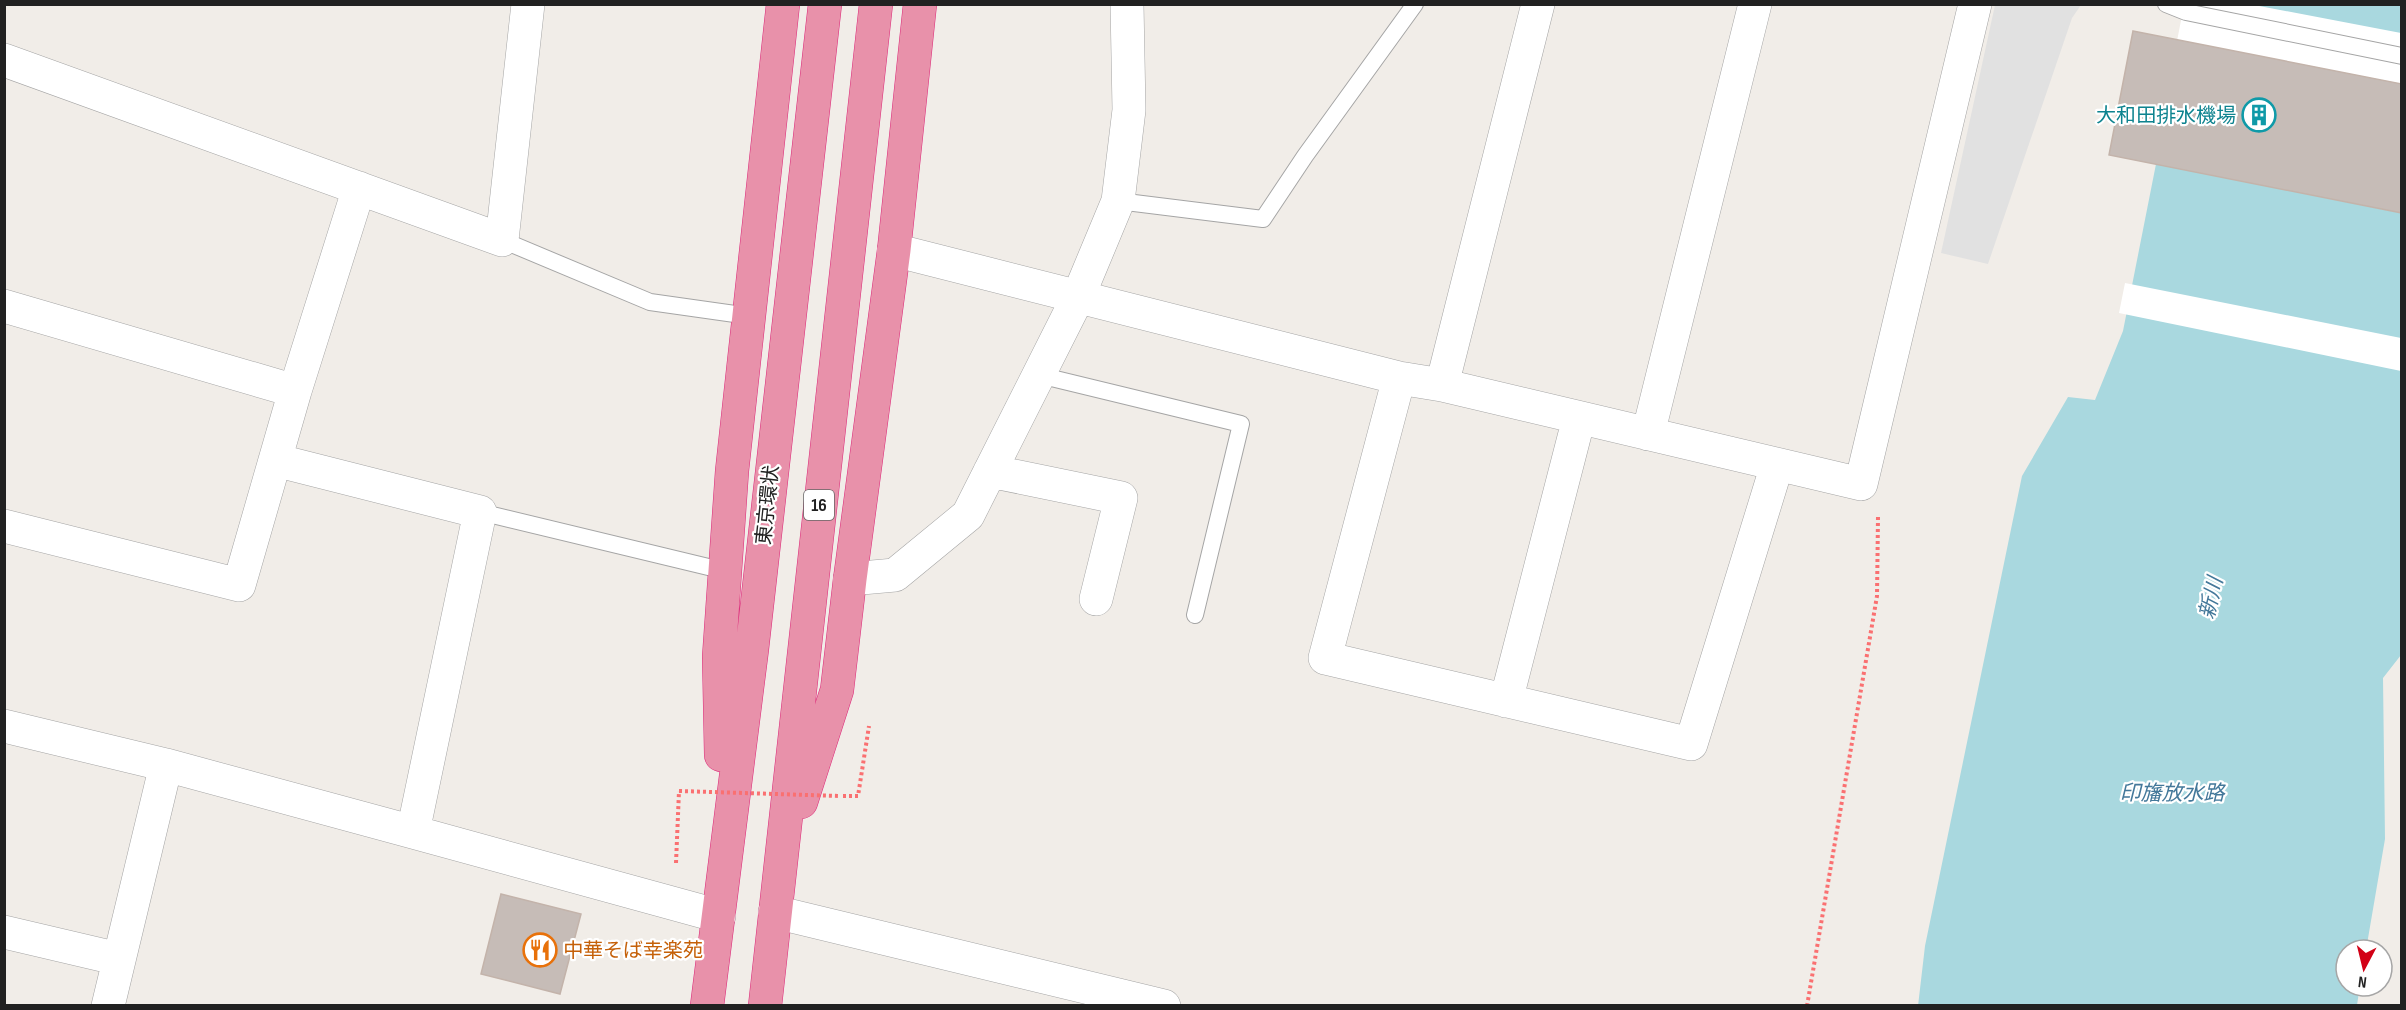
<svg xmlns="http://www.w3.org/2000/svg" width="2406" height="1010" font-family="'Sofia Sans Condensed','Noto Sans JP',sans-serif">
<rect width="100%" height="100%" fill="#f1ede8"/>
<path fill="#e1e1e1" d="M 1995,5 L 2081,5 L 2072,18 L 1988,264 L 1941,253 Z"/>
<path fill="#a9d8df" d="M 2188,5 L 2401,5 L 2401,84 Z
M 2156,164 L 2401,213 L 2401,655 L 2383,678 L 2385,839 L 2366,950 L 2346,950 L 2346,986 L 2360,986 L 2357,1005 L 1918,1006 L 1925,946 L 2022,476 L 2068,397 L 2095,400 L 2123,331 Z"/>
<path fill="#fff" d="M 2184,5 L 2254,5 L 2401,33 L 2401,84 L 2177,41 Z
M 2125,283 L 2401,338 L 2401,371 L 2119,313 Z"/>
<path fill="#c6bcb7" stroke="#c3b3aa" stroke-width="1.5" d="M 2133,31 L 2402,84 L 2402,213 L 2109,155 Z
M 501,894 L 581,914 L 560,994 L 481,974 Z"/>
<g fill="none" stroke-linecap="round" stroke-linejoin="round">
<defs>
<path id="lane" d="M 2166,4 L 2186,12 L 2402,56
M 1118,201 L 1263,219 L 1305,156 L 1415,4
M 502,240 L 650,302 L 749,316
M 1039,375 L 1241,424 L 1195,615
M 480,512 L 725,571"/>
<path id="street" d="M 4,60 L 502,240 L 528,4
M 894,250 L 1399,378 L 1442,385 L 1861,484 L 1975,4
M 4,306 L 295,391
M 1399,378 L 1325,658 L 1691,744 L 1777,465
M 1442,385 L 1538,4
M 1648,434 L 1755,4
M 990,471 L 1121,498 L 1096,599
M 4,526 L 239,585 L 295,391 L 359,188
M 850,579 L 895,575 L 968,515 L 1078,297 L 1118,201 L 1129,110 L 1127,4
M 1506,701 L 1579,418
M 4,726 L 166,765 L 413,832 L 480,512 L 275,460
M 413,832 L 719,916
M 775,912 L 1164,1006
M 4,932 L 119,959
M 108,1006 L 166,765"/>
<path id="highway" d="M 721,755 L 719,657 L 732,471 L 783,4
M 801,802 L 837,690 L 850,579 L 894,250 L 920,4
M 707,1006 L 752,649 L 825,4
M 765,1006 L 876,4"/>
</defs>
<use href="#lane" stroke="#a5a5a5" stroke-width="18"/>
<use href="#street" stroke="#a5a5a5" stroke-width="34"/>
<use href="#highway" stroke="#dc2979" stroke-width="34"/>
<path stroke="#fa7071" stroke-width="4" stroke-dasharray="3 3" stroke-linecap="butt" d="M 843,796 L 858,796 L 869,726
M 676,863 L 679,791
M 1807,1006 L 1877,596 L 1878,517"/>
<use href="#lane" stroke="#fff" stroke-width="16"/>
<use href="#street" stroke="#fff" stroke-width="33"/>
<use href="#highway" stroke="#e891aa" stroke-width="33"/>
<path stroke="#fa7071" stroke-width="4" stroke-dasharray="3 3" stroke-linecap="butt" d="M 679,791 L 840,796"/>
</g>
<defs>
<symbol id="building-ring" viewBox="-11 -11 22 22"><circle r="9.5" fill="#fff" stroke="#0f9aa8" stroke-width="1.5"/><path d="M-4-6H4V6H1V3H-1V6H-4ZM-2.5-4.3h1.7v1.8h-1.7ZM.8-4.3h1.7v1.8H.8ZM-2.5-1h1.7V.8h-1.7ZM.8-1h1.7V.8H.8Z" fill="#0f9aa8"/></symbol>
<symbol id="restaurant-ring" viewBox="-11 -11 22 22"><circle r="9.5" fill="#fff" stroke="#e8710a" stroke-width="1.5"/><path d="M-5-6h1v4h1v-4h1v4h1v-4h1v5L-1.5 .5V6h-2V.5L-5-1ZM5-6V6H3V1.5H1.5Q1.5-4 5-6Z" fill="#e8710a"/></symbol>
</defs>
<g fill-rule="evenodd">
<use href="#building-ring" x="2240" y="96" width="38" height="38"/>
<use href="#restaurant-ring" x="521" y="931" width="38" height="38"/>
</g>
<g text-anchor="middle" stroke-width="4.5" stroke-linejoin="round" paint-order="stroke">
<rect fill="#fff" stroke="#646464" stroke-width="1.5" x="804" y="490" width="30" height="30" rx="4.5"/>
<g font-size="18" font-weight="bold" fill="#212121">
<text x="819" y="511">16</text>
</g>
<g font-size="20" fill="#0d838f" stroke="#fff" text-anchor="end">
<text x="2236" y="122">大和田排水機場</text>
</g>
<g font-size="20" fill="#212121" stroke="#fff">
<text transform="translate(767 505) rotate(-84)" y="7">東京環状</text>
</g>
<g font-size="20" fill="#c56008" stroke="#fff" text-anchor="start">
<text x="563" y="957">中華そば幸楽苑</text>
</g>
<g font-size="21" font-style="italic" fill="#43789a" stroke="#fff">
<text transform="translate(2211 598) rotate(-77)" y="7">新川</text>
<text x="2172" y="800">印旛放水路</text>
</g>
</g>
<rect width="2406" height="1010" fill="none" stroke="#212121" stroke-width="12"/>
<g transform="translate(2364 968) rotate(187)"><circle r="28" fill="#ffffff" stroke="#a6a6a6" stroke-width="1.5"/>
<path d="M0-4.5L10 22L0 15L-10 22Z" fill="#d20016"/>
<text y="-9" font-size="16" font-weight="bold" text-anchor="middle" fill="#212121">N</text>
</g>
</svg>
